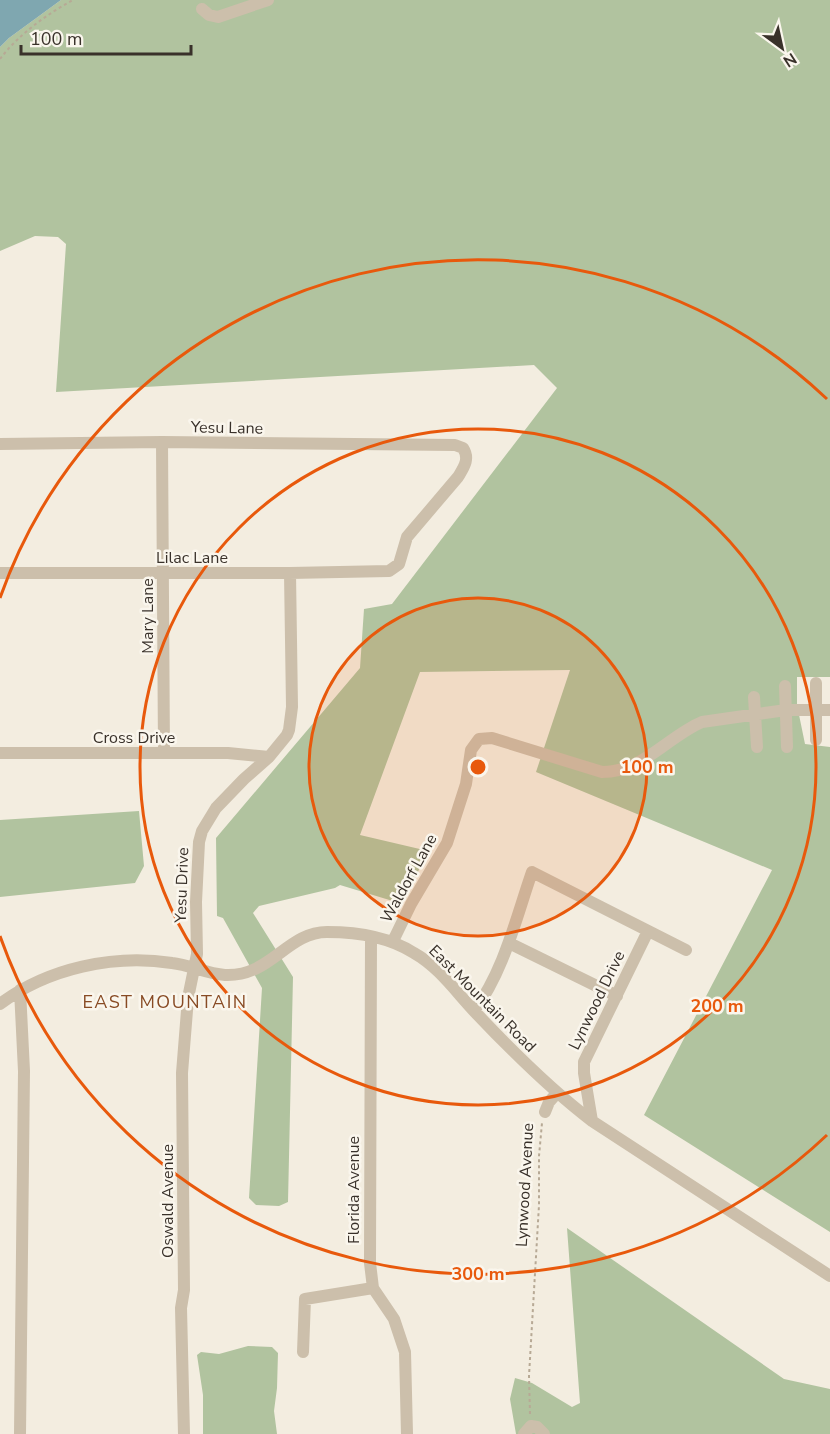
<svg xmlns="http://www.w3.org/2000/svg" width="830" height="1434" font-family="'Nunito Sans',sans-serif">
<rect width="100%" height="100%" fill="#f3ede0"/>
<path fill="#b1c39f" d="M 61,0 L 830,0 L 830,677 L 797,677 L 797,705 L 805,744 L 830,747 L 830,1232 L 644,1115 L 772,870 L 536,772 L 570,670 L 420,672 L 360,835 L 424,850 L 426,855 L 404,901 L 396,902 L 340,885 L 335,888 L 259,906 L 253,913 L 293,977 L 288,1202 L 279,1206 L 256,1205 L 249,1198 L 262,988 L 223,918 L 217,916 L 216,838 L 360,668 L 364,609 L 392,604 L 557,388 L 534,365 L 56,392 L 66,244 L 58,237 L 35,236 L 0,251 L 0,47 L 9,38 Z
M 139,811 L 144,866 L 135,883 L 0,897 L 0,820 Z
M 567,1228 L 784,1379 L 830,1389 L 830,1434 L 516,1434 L 510,1399 L 515,1378 L 532,1383 L 572,1407 L 580,1403 Z
M 248,1346 L 272,1347 L 278,1353 L 277,1388 L 274,1411 L 277,1434 L 203,1434 L 203,1395 L 197,1355 L 201,1352 L 219,1354 Z"/>
<path fill="#7fa7b0" d="M 0,0 L 61,0 L 9,38 L 0,47 Z"/>
<g fill="none" stroke-linecap="round" stroke-linejoin="round">
<path stroke="#b7a995" stroke-width="2" stroke-dasharray="3 3" stroke-linecap="butt" d="M 0,59 C 18,35 47,14 73,0
M 530,1414 L 529,1376 L 539,1205 L 539,1156 L 542,1123"/>
<path stroke="#ccbfab" stroke-width="12" d="M 202,9 L 209,15 L 218,17 L 268,0
M 162,442 L 164,753
M 0,444 L 162,442 L 455,445 L 463,448 C 470,459 464,467 458,477 L 407,537 L 399,564 L 389,571 L 290,573 L 0,573
M 816,683 L 816,740
M 785,686 L 787,747
M 754,697 L 757,747
M 0,753 L 228,753 L 269,757
M 371,937 L 370,1263 L 373,1288 L 394,1319 L 405,1352 L 407,1434
M 393,941 L 411,904 L 447,843 L 466,784 L 471,750 L 479,739 L 492,738 L 602,772 C 643,772 667,737 702,722 L 786,710 L 830,710
M 509,943 L 617,996
M 20,990 L 24,1071 L 20,1434
M 0,1004 C 48,968 114,954 172,963 C 190,965 207,974 225,975 C 271,977 287,932 327,932 C 357,932 389,937 414,953 C 439,967 456,992 476,1013 C 512,1051 550,1089 592,1121 L 830,1276
M 474,1011 C 504,971 516,918 532,872 L 686,950
M 545,1112 L 549,1102 L 557,1093
M 592,1121 L 584,1073 L 584,1062 L 648,931
M 303,1352 L 305,1299 L 373,1288
M 184,1434 L 181,1308 L 184,1290 L 182,1073 L 188,998 L 197,954 L 196,902 L 199,842 L 202,831 L 216,808 L 244,779 L 269,757 L 287,735 L 289,730 L 292,707 L 290,573
M 524,1434 L 531,1426 L 537,1427 L 544,1434"/>
</g>
<circle cx="478" cy="767" r="169" fill="#e8590c" fill-opacity=".12"/>
<g fill="none" stroke="#e8590c" stroke-width="3">
<circle cx="478" cy="767" r="169"/>
<circle cx="478" cy="767" r="338"/>
<path d="M827 1135A507 507 0 0 1 0 936M0 598A507 507 0 0 1 827 399"/>
</g>
<g text-anchor="middle" stroke-width="5" stroke-linejoin="round" paint-order="stroke">
<g font-size="16" fill="#39312a" stroke="#faf6ed">
<text transform="translate(227 427) rotate(1)" y="6">Yesu Lane</text>
<text x="192" y="563">Lilac Lane</text>
<text transform="translate(147 616) rotate(-90)" y="6">Mary Lane</text>
<text x="134" y="743">Cross Drive</text>
<text transform="translate(408 878) rotate(-61)" y="6">Waldorf Lane</text>
<text transform="translate(181 885) rotate(-88)" y="6">Yesu Drive</text>
<text transform="translate(483 998) rotate(45)" y="6">East Mountain Road</text>
<text transform="translate(596 1000) rotate(-64)" y="6">Lynwood Drive</text>
<text transform="translate(524 1185) rotate(-87)" y="6">Lynwood Avenue</text>
<text transform="translate(353 1190) rotate(-90)" y="6">Florida Avenue</text>
<text transform="translate(167 1201) rotate(-90)" y="6">Oswald Avenue</text>
</g>
<g font-size="18" letter-spacing="1.5" fill="#884b24" stroke="#faf6ed">
<text x="165" y="1008">EAST MOUNTAIN</text>
</g>
</g>
<circle cx="478" cy="767" r="9" fill="#e8590c" stroke="#faf6ed" stroke-width="3"/>
<g font-size="18" text-anchor="middle" font-weight="bold" fill="#e8590c" stroke="#faf6ed" stroke-width="5" stroke-linejoin="round" paint-order="stroke">
<text x="647" y="773">100 m</text>
<text x="717" y="1012">200 m</text>
<text x="478" y="1280">300 m</text>
</g>
<g transform="translate(782 48) rotate(147)" stroke="#faf6ed" stroke-width="4.5" paint-order="stroke">
<path d="M0-4.5L10 22L0 15L-10 22Z" fill="#39312a"/>
<text y="-9" font-size="16" font-weight="bold" text-anchor="middle" fill="#39312a">N</text>
</g>
<path d="M21 45v9h170v-9" fill="none" stroke="#39312a" stroke-width="3"/>
<text x="30" y="45" font-size="18" fill="#39312a" stroke="#faf6ed" stroke-width="4.5" paint-order="stroke">100 m</text>
</svg>
